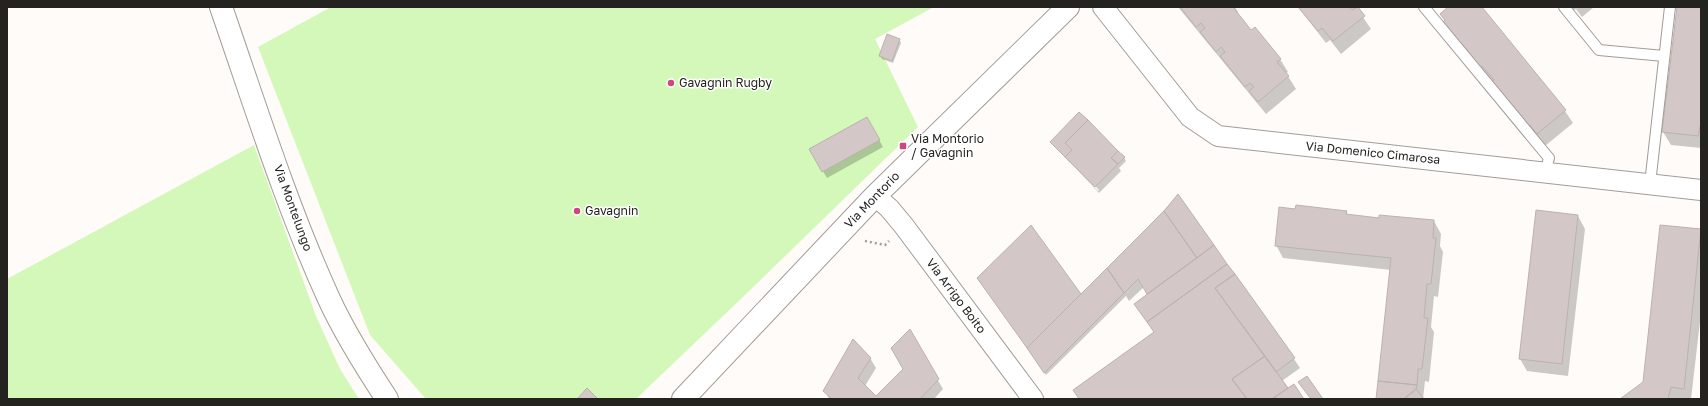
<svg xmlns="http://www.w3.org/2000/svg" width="1708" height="406" font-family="'Golos Text',sans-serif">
<rect width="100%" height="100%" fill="#fefbf8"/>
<path fill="#d4f8ba" d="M 331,7 L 934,7 L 875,39 L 918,127 L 744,296 L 636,399 L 426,399 L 370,335 L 258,47 Z
M 254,145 L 316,316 L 340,369 L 359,399 L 7,399 L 7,279 Z"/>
<path fill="#0003" d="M 1178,7 L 1235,7 L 1238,12 L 1236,13 L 1251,31 L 1280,59 L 1288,72 L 1286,73 L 1296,89 L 1266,114 Z
M 1298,7 L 1356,7 L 1371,29 L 1341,54 L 1330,40 L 1326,43 Z
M 1450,7 L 1481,7 L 1565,111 L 1573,123 L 1545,146 L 1536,139 L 1494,82 L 1490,78 L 1487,80 L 1445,22 L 1441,14 Z
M 1568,7 L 1594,7 L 1582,17 L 1576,9 L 1572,12 Z
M 1678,7 L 1701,7 L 1701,148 L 1671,145 L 1663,132 Z
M 899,39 L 901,43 L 893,63 L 882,59 L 880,56 Z
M 867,118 L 883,147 L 827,178 L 810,149 Z
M 1051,142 L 1124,157 L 1126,161 L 1119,168 L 1121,171 L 1099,193 L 1070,163 L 1098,191 L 1099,190 L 1071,162 L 1070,163 Z
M 1178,196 L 1294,359 L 1300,368 L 1282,381 L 1287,389 L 1303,399 L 1080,399 L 1155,332 L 1148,295 L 1144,287 L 1129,301 L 1126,296 L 1046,375 L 978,278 L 1080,296 Z
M 1346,212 L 1348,216 L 1380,219 L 1434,221 L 1441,234 L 1440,246 L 1443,252 L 1438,297 L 1434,296 L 1431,327 L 1434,332 L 1429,382 L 1425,381 L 1423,399 L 1377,399 L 1391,270 L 1283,258 L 1276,245 Z
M 1578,216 L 1585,229 L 1568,376 L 1527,371 L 1520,359 Z
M 1661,226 L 1701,230 L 1701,313 L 1691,399 L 1622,399 L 1644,382 Z
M 909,331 L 943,389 L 934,399 L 829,399 L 825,391 L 870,358 L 876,368 L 865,386 L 876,397 L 904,369 Z"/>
<path fill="#d3c8c7" stroke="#bcb1b0" d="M 1180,7 L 1233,7 L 1251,30 L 1255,27 L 1281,59 L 1277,62 L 1289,76 L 1258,102 L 1249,91 L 1254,87 L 1250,83 L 1245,87 L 1220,56 L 1225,52 L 1221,47 L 1216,52 L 1200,32 L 1205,28 L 1201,23 L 1196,27 Z
M 1298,7 L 1349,7 L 1352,10 L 1358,7 L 1365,16 L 1333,41 L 1322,28 L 1318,31 Z
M 1448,7 L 1482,7 L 1566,110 L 1537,134 L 1530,125 L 1528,127 L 1491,83 L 1494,80 L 1482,66 L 1479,68 L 1443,22 L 1445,20 L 1440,14 Z
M 1677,7 L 1701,7 L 1701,126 L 1700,126 L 1698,136 L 1662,132 Z
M 887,34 L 900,39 L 892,61 L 879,56 Z
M 1079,112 L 1088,120 L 1065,143 L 1072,150 L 1065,157 L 1050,142 Z
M 867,117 L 880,140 L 822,172 L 809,149 Z
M 1088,120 L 1118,151 L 1111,158 L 1118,164 L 1095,187 L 1065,157 L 1072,150 L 1065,143 Z
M 1118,151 L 1125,157 L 1118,164 L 1111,158 Z
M 1178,194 L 1214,245 L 1197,258 L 1164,211 Z
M 1296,205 L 1347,211 L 1346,214 L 1379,218 L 1379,215 L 1434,220 L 1433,238 L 1436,238 L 1431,284 L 1427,284 L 1424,318 L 1428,318 L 1422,369 L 1418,369 L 1417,385 L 1378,381 L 1391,258 L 1275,246 L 1279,207 L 1295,209 Z
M 1536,210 L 1578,215 L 1562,364 L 1519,359 Z
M 1164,211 L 1197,258 L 1147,294 L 1138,279 L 1124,293 L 1107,268 Z
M 1031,225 L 1081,294 L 1027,348 L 977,278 Z
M 1660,225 L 1701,229 L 1684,389 L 1671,387 L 1668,399 L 1620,399 L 1643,382 Z
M 1214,245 L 1227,264 L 1147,322 L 1134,304 Z
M 1227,264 L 1235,274 L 1215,288 L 1265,356 L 1232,379 L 1247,399 L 1079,399 L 1073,390 L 1154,332 L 1147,322 Z
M 1107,268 L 1124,293 L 1044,373 L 1027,348 Z
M 1235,274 L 1295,358 L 1276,372 L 1215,288 Z
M 910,329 L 939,379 L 920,399 L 832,399 L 823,391 L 853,339 L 871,358 L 858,378 L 876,396 L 903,369 L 891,348 Z
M 1265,356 L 1288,388 L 1272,399 L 1247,399 L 1232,379 Z
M 1307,376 L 1323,399 L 1311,399 L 1298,382 Z
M 1378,381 L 1417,385 L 1416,389 L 1404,399 L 1376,399 Z
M 1294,384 L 1304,399 L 1272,399 L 1288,388 Z
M 587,388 L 598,399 L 577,399 Z
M 1416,389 L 1424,399 L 1404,399 Z"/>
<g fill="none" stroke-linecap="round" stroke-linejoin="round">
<defs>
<path id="lane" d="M 1424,7 L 1549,158 L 1545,172
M 1564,7 L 1599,50 L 1664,56
M 1650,184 L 1670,7"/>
<path id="street" d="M 1103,7 L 1190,117 L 1218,136 L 1701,190
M 875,196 L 889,208 L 904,226 L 1033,399"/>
<path id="secondary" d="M 221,7 C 255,105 286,205 329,299 C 345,334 366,367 387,399
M 683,399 L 875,196 L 1068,7"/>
</defs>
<use href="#lane" stroke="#a39c95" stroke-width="12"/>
<use href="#street" stroke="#a39c95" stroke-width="22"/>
<use href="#secondary" stroke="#a39c95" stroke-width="24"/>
<path stroke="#a09d9a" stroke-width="2.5" stroke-dasharray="2 3" stroke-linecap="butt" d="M 865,241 L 885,245 L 889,241"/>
<use href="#lane" stroke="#fff" stroke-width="10"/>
<use href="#street" stroke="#fff" stroke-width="20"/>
<use href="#secondary" stroke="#fff" stroke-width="22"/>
</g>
<g fill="#ce4582" stroke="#fff" stroke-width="1.5">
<circle cx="671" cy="83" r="4"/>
<rect x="899" y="142" width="8" height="8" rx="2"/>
<circle cx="577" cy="211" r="4"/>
</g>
<g text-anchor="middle" stroke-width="3" stroke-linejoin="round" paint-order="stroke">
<g font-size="12" fill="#252320" stroke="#fff" text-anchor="start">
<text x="679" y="87">Gavagnin Rugby</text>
<text x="911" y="143">Via Montorio<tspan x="911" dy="14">/ Gavagnin</tspan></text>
<text x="585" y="215">Gavagnin</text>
</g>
<g font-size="12" fill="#252320" stroke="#fff">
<text transform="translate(1373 153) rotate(6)" y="4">Via Domenico Cimarosa</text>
<text transform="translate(872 200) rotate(-46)" y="4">Via Montorio</text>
<text transform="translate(293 208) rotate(70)" y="4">Via Montelungo</text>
<text transform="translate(956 296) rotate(53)" y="4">Via Arrigo Boito</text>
</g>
</g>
<rect width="1708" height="406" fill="none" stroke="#252320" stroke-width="16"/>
</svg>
